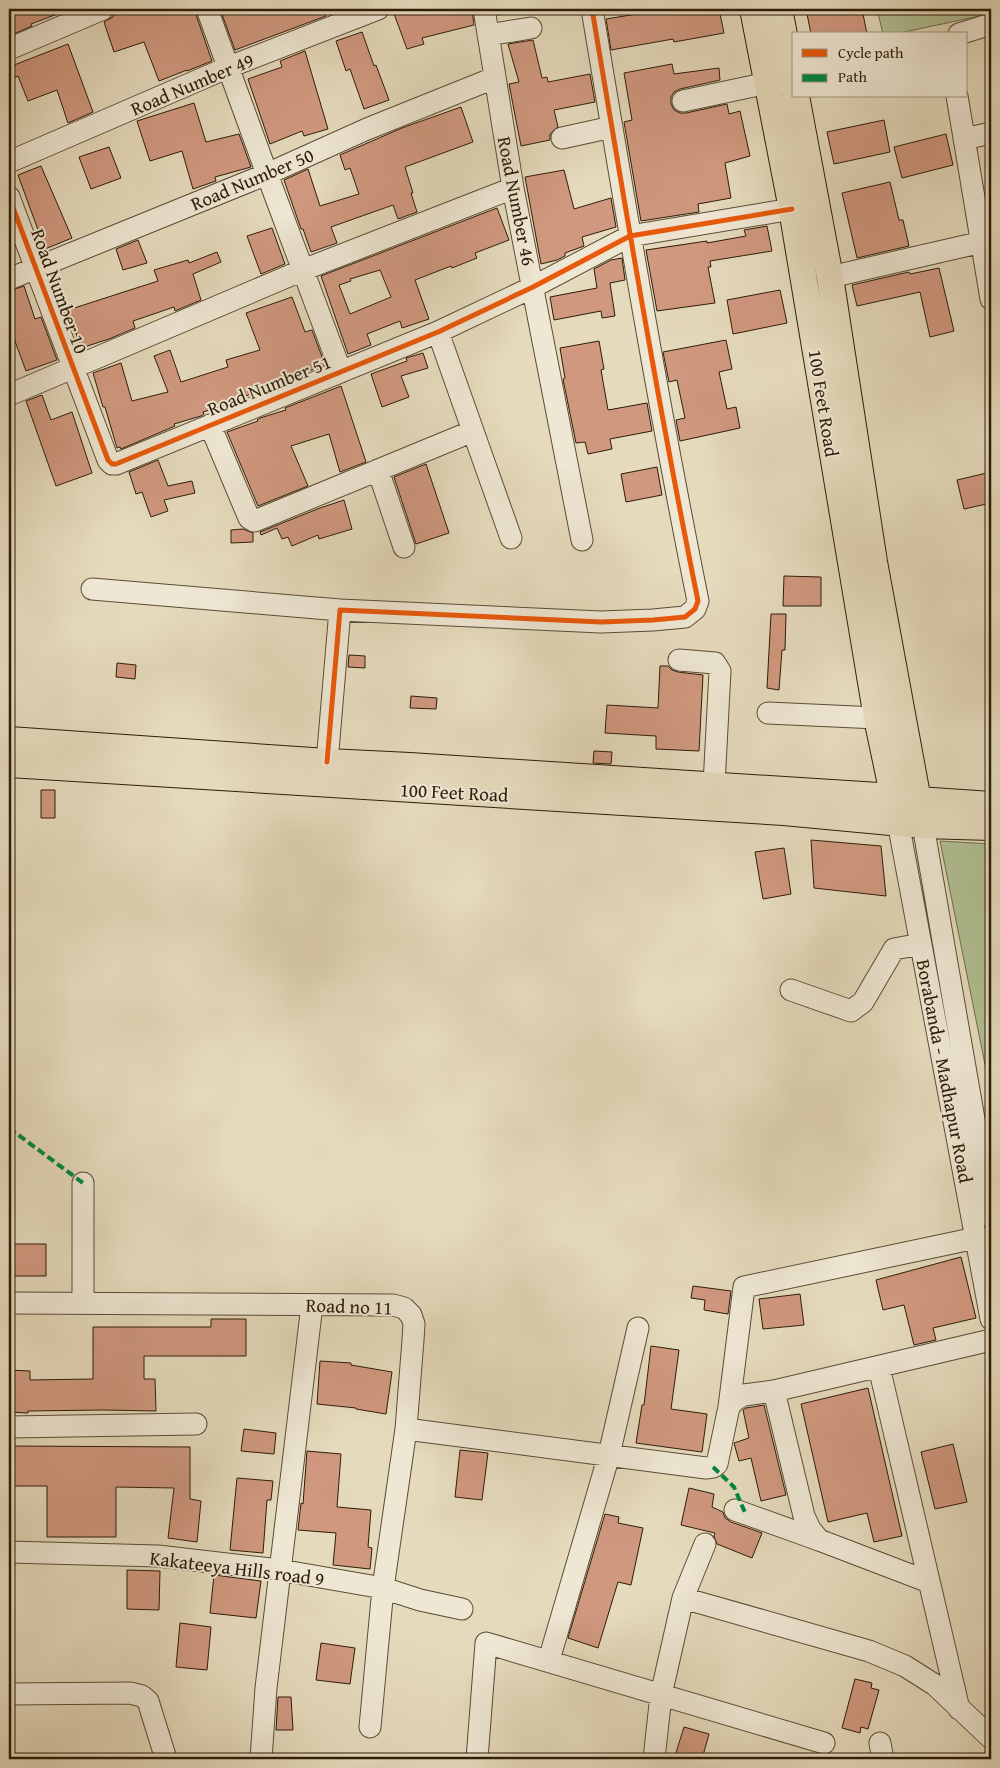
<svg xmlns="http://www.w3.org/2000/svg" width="1000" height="1768" font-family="'Gentium Book Plus',serif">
<rect width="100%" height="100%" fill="#e5dabc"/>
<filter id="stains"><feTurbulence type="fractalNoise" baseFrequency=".004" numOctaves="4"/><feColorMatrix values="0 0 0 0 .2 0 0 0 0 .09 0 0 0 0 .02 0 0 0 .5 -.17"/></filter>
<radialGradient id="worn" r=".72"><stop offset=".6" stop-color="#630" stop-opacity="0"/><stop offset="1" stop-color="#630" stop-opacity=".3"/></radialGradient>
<path fill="#b1c093" stroke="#6f6e4e" d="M 877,9 L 988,9 L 989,14 L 895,34 L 883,34 Z
M 940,841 L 991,844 L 991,1094 Z"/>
<path fill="#d0987f" stroke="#2d1c08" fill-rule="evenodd" d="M 9,9 L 68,9 L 68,10 L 31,24 L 32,26 L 9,36 Z
M 121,9 L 194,9 L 212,61 L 187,71 L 187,70 L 159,81 L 144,42 L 114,52 L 104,22 L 113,17 L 115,11 Z
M 220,9 L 323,9 L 326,16 L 235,50 Z
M 401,9 L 422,9 L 424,12 L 434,9 L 472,9 L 474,25 L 422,38 L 424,44 L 407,49 L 393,11 Z
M 497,9 L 508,9 L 509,12 L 498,15 Z
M 667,9 L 719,9 L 724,33 L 674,42 L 673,39 L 611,50 L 606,19 Z
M 806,9 L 862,9 L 867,34 L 811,34 Z
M 362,32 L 374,66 L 376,65 L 389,100 L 364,109 L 350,69 L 346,71 L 336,41 Z
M 533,40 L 542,78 L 547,77 L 548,82 L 590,74 L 595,102 L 554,110 L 558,127 L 550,134 L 550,140 L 521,146 L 509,84 L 519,82 L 508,44 Z
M 68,44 L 93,112 L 68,123 L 57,90 L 28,101 L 18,76 L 9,80 L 9,67 Z
M 305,51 L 328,129 L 304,136 L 302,131 L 270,144 L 248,79 L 282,67 L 280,61 Z
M 672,64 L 674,74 L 719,68 L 720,80 L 680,89 L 674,92 L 671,97 L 671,104 L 674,110 L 680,113 L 686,113 L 727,104 L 729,114 L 740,111 L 750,156 L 725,163 L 731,198 L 698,204 L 699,212 L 641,221 L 624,122 L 632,120 L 624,73 Z
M 194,103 L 206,142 L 239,134 L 251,167 L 215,177 L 216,181 L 193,189 L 182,151 L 150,161 L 137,121 Z
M 461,107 L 473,142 L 405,167 L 413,193 L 411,193 L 417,212 L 398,219 L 393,205 L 331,227 L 337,243 L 311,252 L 303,229 L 301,229 L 284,180 L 308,169 L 320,206 L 359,194 L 350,168 L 345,170 L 340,155 L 402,128 Z
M 884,120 L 890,152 L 834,164 L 827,132 Z
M 946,134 L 953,165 L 902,178 L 894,147 Z
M 109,147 L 121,178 L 91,189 L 79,157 Z
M 41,166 L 72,238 L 45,249 L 18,175 Z
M 564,170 L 574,209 L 611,198 L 616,227 L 582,237 L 584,246 L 565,253 L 565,256 L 557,260 L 541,264 L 525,177 Z
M 890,182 L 899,220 L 903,220 L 909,246 L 857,258 L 842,193 Z
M 497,208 L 509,240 L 475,253 L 477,258 L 452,268 L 451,266 L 415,280 L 429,319 L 402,328 L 400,321 L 367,334 L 371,345 L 348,354 L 321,276 ZM 380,270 L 391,297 L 350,314 L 339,285 L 351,281 L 350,279 Z
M 767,226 L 772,251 L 710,261 L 711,267 L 708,267 L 715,303 L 657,311 L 646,250 L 707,241 L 707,243 L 746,236 L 744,230 Z
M 272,228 L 285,264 L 261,274 L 247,236 Z
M 138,240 L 147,263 L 123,270 L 116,249 Z
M 217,252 L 221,262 L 193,274 L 201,300 L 175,311 L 174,307 L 133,321 L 135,328 L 109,339 L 81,348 L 68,310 L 158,281 L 154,270 L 188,260 L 189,263 Z
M 622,258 L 625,280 L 610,283 L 615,316 L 602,318 L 601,311 L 554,320 L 550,297 L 597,288 L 594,269 L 611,260 Z
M 939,268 L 954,331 L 930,337 L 920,292 L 857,306 L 852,285 L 909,272 L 910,274 Z
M 24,286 L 35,319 L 41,317 L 57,360 L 26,371 L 9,325 L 9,291 Z
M 780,290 L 787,323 L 733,334 L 727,300 Z
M 292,297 L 305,332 L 312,330 L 325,365 L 262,388 L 263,390 L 234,400 L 235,402 L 229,404 L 203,412 L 204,414 L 201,416 L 174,424 L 175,426 L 121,449 L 120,447 L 117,448 L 105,407 L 103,407 L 93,373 L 121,363 L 132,401 L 168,392 L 154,356 L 170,350 L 181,382 L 228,367 L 226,360 L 260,350 L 246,313 Z
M 726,340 L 732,369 L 719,372 L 727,409 L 736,407 L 740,428 L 680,441 L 676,420 L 685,418 L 677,380 L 669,382 L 663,352 Z
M 599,341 L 604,369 L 601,370 L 608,410 L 647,403 L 652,431 L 610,439 L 612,449 L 588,454 L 585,442 L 576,443 L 563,379 L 565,378 L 560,348 Z
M 423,353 L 428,368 L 401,376 L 409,397 L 382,407 L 371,374 L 407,361 L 406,358 Z
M 341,386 L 366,462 L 340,472 L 329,434 L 291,446 L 308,486 L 258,506 L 227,432 L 258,421 L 257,420 L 260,418 L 286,410 L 285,408 Z
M 42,395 L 51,420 L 72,412 L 92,473 L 56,486 L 26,401 Z
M 158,460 L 168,486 L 192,481 L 195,493 L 164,500 L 168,511 L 151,517 L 142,492 L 136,494 L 129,472 Z
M 426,464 L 449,533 L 416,544 L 394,477 Z
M 657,467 L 662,495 L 626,502 L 621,474 Z
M 991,472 L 991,503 L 964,509 L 957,480 Z
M 344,500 L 352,529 L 319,539 L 318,535 L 292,546 L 288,537 L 282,539 L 277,528 L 261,535 L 260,532 L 320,508 Z
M 243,529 L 253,533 L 253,542 L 231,543 L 231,530 Z
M 784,576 L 821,577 L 821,606 L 783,606 Z
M 771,614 L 786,614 L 785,650 L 782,650 L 779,690 L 767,688 Z
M 349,655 L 365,656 L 365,668 L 348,667 Z
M 117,663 L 136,665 L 135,679 L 116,677 Z
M 660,666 L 668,666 L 672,670 L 678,672 L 703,675 L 699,751 L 656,749 L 656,736 L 605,733 L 607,705 L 658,708 Z
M 411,696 L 437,698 L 436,709 L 410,708 Z
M 594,751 L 612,752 L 611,764 L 593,763 Z
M 41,790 L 55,790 L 55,818 L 41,818 Z
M 811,840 L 881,846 L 886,896 L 814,888 Z
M 784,848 L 791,894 L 763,899 L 755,852 Z
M 9,1244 L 46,1244 L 46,1276 L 9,1276 Z
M 961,1257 L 976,1318 L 933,1328 L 936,1340 L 914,1345 L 904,1305 L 883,1310 L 876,1280 Z
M 693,1286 L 731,1291 L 728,1314 L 704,1310 L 705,1300 L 691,1298 Z
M 800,1294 L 804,1325 L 763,1329 L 759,1299 Z
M 211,1319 L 246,1319 L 246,1356 L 144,1356 L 144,1379 L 155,1379 L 156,1411 L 103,1410 L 28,1411 L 28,1413 L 9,1412 L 9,1370 L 30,1371 L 30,1380 L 93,1379 L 93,1327 L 211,1327 Z
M 651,1346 L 679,1350 L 671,1409 L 707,1414 L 702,1452 L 636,1443 L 642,1405 L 644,1405 Z
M 320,1361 L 351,1363 L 351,1365 L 392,1372 L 386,1414 L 356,1409 L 356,1408 L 317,1404 Z
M 868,1388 L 902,1536 L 874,1542 L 867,1513 L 828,1522 L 801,1404 Z
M 764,1405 L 786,1495 L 761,1501 L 751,1458 L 739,1461 L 734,1443 L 749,1438 L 743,1410 L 746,1408 Z
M 244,1429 L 276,1433 L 274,1454 L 241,1451 Z
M 953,1444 L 967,1502 L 935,1509 L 921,1452 Z
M 9,1446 L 190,1447 L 190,1499 L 201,1501 L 197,1542 L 168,1538 L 174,1488 L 116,1487 L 116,1537 L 47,1537 L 47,1486 L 9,1486 Z
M 460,1450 L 488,1453 L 482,1500 L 455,1497 Z
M 307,1451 L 341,1454 L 337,1507 L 371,1510 L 368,1547 L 372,1548 L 370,1569 L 333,1565 L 336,1533 L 298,1530 L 301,1503 L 303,1504 Z
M 237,1478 L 273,1481 L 271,1500 L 267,1500 L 263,1553 L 230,1550 Z
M 689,1488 L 714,1494 L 712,1507 L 723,1512 L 725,1518 L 731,1522 L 762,1533 L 752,1558 L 717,1544 L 714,1536 L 715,1533 L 681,1525 Z
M 605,1514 L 619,1517 L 618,1523 L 643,1528 L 631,1585 L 618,1582 L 598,1648 L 568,1638 Z
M 127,1570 L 160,1571 L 159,1610 L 127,1609 Z
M 214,1575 L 261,1581 L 256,1618 L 210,1613 Z
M 180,1623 L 211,1627 L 207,1670 L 176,1667 Z
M 321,1643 L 355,1648 L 350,1684 L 316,1680 Z
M 855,1679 L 872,1683 L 871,1688 L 879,1690 L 868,1729 L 861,1727 L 860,1733 L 842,1728 Z
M 278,1697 L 291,1697 L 293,1730 L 276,1730 Z
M 684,1727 L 709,1734 L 702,1759 L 674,1759 Z"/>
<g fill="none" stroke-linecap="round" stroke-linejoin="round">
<defs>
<path id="minor" d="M 207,9 L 267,174 L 341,372
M 484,9 L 513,188 L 582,540
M 959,34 L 991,24
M 488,35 L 531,28
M 9,49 L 103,9
M 957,96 L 991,299
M 683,101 L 768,83
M 562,138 L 612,127
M 964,139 L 991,133
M 9,162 L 229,67 L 378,9
M 9,197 L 108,460 L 112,464 L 116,464 L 438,332 L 533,287 L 630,236 L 792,209
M 830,277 L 991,240
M 9,279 L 267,174 L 367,129 L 494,78
M 9,395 L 303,270 L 513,188
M 210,425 L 249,518 L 254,521 L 257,520 L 473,431 L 438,332
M 473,431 L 511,538
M 378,470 L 404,547
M 92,589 L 340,610
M 679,660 L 715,663 L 720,671 L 714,785
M 768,713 L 877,718
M 327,762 L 340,610 L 601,622 L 653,620 L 685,617 L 695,609 L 698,601 C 658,404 625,206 592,9
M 898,822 L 991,1319
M 923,825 L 991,1217
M 791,990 L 851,1011 L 863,1002 L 894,949 L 921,944
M 83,1183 L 83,1303
M 9,1303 L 393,1305 L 404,1308 L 411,1315 L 414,1324 L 413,1340 L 406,1429 L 383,1588 L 370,1727
M 879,1367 L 959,1709
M 774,1391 L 804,1516 L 810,1529 L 819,1540 L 929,1582
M 729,1407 L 744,1287 L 976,1238
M 9,1427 L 196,1424
M 406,1429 L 706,1468 L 713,1467 L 717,1464 L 729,1407 L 735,1400 L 744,1395 L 774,1391 L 991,1340
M 735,1510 L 819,1540
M 9,1552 L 158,1556 L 280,1570 L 383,1588 L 420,1600 L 462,1609
M 683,1598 L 869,1651 L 905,1666 L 935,1685 L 991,1738
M 549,1660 L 609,1455 L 638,1328
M 9,1694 L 130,1693 L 142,1696 L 148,1701 L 166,1759
M 880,1743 L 883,1759
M 261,1759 L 266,1688 L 312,1305
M 477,1759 L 486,1643 L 824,1743
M 654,1759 L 661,1695 L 683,1598 L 705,1544"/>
<path id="major" d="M 753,9 L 792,209 L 877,718 L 897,813
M 779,9 L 794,87
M 796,96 L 830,277 L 874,562 L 921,817
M 9,740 L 327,762 L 410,766 L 894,797 L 918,800 L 991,805
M 9,764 L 784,812 L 923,825 L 991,827"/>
</defs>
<use href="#minor" stroke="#5b4c35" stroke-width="23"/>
<use href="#major" stroke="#2d1c08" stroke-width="28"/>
<use href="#minor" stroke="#eee7d3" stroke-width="21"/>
<use href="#major" stroke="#e5dabc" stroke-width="26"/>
<path stroke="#00873e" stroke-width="4" stroke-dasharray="8 4" stroke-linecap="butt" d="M 9,1128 L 83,1183
M 713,1467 L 734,1487 L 746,1515"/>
<defs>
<path id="cycleway" d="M 9,197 L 108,460 L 112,464 L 116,464 L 438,332 L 533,287 L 630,236 L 792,209
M 327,762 L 340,610 L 601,622 L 653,620 L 685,617 L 695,609 L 698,601 C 658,404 625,206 592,9"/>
</defs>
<use href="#cycleway" stroke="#eee7d3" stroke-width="8"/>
<use href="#cycleway" stroke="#e8590c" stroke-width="5"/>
</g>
<g text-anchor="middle" stroke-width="4" stroke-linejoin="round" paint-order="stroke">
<g font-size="19" fill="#2d1c08" stroke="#eee7d3">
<text transform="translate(192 84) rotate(-23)" y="7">Road Number 49</text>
<text transform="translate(252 179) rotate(-23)" y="7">Road Number 50</text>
<text transform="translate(517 201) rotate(79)" y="7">Road Number 46</text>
<text transform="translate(60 291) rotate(70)" y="7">Road Number 10</text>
<text transform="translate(269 385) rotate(-22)" y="7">Road Number 51</text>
<text transform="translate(824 403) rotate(81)" y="7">100 Feet Road</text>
<text transform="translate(454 792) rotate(3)" y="7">100 Feet Road</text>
<text transform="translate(945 1071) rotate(79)" y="7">Borabanda - Madhapur Road</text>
<text transform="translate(349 1306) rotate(2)" y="7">Road no 11</text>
<text transform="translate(237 1568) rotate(7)" y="7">Kakateeya Hills road 9</text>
</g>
</g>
<rect width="1000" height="1768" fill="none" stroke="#e5dabc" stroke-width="30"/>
<rect x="10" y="10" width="980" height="1748" fill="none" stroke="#2d1c08" stroke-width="2.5"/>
<rect x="15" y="15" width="970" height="1738" fill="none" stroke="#2d1c08"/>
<rect x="792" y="32" width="175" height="65" fill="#eee7d3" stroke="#a19682"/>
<rect x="802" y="49" width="25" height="8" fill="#e8590c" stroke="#a19682"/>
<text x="838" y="58" font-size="15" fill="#2d1c08">Cycle path</text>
<rect x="802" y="74" width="25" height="8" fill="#00873e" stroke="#a19682"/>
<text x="838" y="82" font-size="15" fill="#2d1c08">Path</text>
<rect width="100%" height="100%" filter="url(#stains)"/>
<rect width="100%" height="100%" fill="url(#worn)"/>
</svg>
